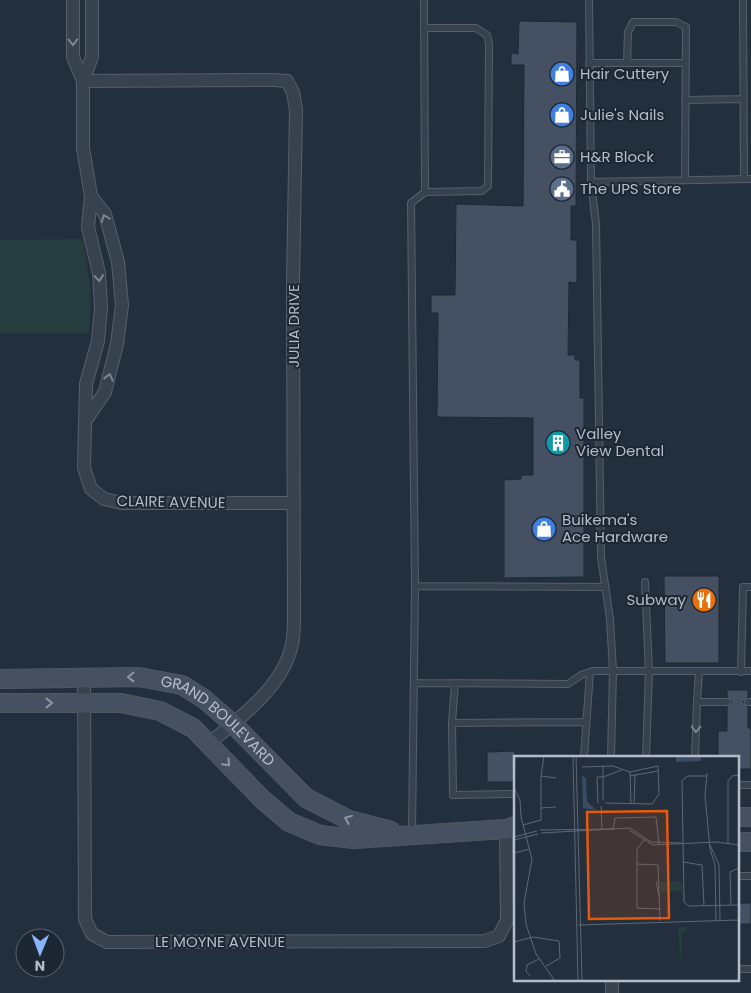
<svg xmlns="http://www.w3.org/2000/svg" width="751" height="993" font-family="Poppins,sans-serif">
<rect width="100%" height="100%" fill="#242f3e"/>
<path fill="#263c3f" d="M 83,239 L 91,290 L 89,333 L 0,333 L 0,240 Z"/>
<path fill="#455162" stroke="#1f2835" d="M 519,21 L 577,22 L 576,206 L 571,206 L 571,240 L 577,240 L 577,283 L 569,282 L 568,355 L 575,355 L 575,360 L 580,360 L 580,398 L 584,398 L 584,577 L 504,578 L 504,480 L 521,479 L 521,475 L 533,475 L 533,418 L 437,417 L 438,313 L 431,313 L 431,295 L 455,295 L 456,204 L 523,206 L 524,65 L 511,65 L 511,53 L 518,54 Z
M 664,576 L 719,576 L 719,663 L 665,663 Z
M 727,690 L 748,690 L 748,697 L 743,702 L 748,707 L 748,728 L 751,728 L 751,769 L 737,769 L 737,757 L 718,757 L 718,731 L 727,731 L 727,707 L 732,702 L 727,697 Z
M 515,751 L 515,782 L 487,782 L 487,752 Z
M 737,903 L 751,903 L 751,924 L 737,924 Z"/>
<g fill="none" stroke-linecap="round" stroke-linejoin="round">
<defs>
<path id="lane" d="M 424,0 L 425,192
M 589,0 L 591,182 L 596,224 L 601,557 L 610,619 L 613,671 L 611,757
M 743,0 L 744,179
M 627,62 L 628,32 L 633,22 L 676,22 L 686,27 L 685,180
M 589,63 L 685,63
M 685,100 L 743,99
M 591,182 L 751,179
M 645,582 L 649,671 L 646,757
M 415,586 L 411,203 L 425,192 L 482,191 L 488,186 L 489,44 L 487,35 L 476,28 L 425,28
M 699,672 L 697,702 L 727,702
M 741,672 L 743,587 L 751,587
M 415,683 L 568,684 L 581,675 L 593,671 L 751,671
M 455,683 L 452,723 L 453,795 L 515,794
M 748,702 L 751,702
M 452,723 L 585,722
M 584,757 L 590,672
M 695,757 L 697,702
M 737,785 L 751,785
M 412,833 L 415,586 L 605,587
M 737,876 L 751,876
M 737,969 L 751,969"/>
<path id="street" d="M 73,0 L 73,57 L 83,81
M 92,0 L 92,57 L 83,81 L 83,148 L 91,196 L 88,227 L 99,273 L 101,307 L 98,341 L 86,384 L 84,468 L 91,489 L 104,499 L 122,503 L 294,503
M 83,81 L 272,80 L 287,81 L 293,92 L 296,110 L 293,283 L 294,616 C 294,625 294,635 292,644 C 284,686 240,718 208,744
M 86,420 L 105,392 L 117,344 L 122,305 L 118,262 L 105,214 L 91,196
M 84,677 L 85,919 L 92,934 L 107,942 L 485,941 L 499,936 L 507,920 L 506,829
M 612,979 L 612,993"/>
<g id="secondary">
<path id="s1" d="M 0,679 L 139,677 L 182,685 L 204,699 L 233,724 L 306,798 L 349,820 L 391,831"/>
<path d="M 0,703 L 121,703 L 160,711 L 193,728 L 263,800 L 289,822 L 320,835 L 354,839 L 506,829 L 515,826"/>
<path d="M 737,817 L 751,817"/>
<path d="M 737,842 L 751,842"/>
</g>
</defs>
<use href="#lane" stroke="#565f6c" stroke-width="8"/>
<use href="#street" stroke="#565f6c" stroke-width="14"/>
<use href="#secondary" stroke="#565f6c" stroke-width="20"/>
<use href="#lane" stroke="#38414e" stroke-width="6"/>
<use href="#street" stroke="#38414e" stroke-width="12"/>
<use href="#secondary" stroke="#465061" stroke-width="19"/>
</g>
<defs><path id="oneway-chevron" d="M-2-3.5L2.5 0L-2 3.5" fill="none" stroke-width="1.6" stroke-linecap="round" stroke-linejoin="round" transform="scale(1.25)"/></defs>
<g stroke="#7c8592">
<use href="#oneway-chevron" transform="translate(73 42) rotate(89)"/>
<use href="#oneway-chevron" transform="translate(105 218) rotate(-111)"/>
<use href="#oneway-chevron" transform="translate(99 278) rotate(84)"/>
<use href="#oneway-chevron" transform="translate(109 377) rotate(-76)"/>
<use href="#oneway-chevron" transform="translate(696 729) rotate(92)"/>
</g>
<g stroke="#8e96a5">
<use href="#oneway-chevron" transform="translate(131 677) rotate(180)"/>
<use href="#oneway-chevron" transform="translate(49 703)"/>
<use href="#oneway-chevron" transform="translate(227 763) rotate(46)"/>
<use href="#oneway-chevron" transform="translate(348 819) rotate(-158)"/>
</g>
<defs>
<symbol id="shop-disc" viewBox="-11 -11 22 22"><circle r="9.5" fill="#3f7fe0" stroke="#1d2633"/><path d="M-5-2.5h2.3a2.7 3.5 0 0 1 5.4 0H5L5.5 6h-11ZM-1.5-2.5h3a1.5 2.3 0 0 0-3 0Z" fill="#fff"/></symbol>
<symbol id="office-disc" viewBox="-11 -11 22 22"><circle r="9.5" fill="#5c6f8a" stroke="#1d2633"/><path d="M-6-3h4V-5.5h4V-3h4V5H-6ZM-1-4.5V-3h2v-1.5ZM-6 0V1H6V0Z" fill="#fff"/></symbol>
<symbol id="civic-disc" viewBox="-11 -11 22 22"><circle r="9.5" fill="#5c6f8a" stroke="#1d2633"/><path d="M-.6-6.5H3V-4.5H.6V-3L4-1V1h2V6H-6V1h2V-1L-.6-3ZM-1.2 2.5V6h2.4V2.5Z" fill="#fff"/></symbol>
<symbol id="building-disc" viewBox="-11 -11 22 22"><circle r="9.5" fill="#0f9aa8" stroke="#1d2633"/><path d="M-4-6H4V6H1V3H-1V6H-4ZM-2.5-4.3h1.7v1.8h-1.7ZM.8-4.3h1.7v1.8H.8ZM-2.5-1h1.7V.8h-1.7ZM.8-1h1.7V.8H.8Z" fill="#fff"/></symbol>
<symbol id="restaurant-disc" viewBox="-11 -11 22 22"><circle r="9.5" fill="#e8710a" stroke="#1d2633"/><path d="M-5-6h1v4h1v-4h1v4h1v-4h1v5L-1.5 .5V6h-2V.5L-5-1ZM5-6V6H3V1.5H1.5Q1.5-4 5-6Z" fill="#fff"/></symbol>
</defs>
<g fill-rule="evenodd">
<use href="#shop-disc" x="548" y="60" width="28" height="28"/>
<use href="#shop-disc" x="548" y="101" width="28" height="28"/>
<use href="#office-disc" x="548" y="143" width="28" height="28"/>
<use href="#civic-disc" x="548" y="175" width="28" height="28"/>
<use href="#building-disc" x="544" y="429" width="28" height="28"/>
<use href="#shop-disc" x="530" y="515" width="28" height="28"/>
<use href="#restaurant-disc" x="690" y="586" width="28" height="28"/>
</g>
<g text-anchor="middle" stroke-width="4" stroke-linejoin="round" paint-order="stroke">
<g font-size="15" fill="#b4bcc9" stroke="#1d2633" text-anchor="start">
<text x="580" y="79">Hair Cuttery</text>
<text x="580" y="120">Julie's Nails</text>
<text x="580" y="162">H&amp;R Block</text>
<text x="580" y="194">The UPS Store</text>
<text x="576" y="439">Valley<tspan x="576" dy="17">View Dental</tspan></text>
<text x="562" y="525">Buikema's<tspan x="562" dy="17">Ace Hardware</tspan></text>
<text x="686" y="605" text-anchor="end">Subway</text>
</g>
<g font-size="15" fill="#b4bcc9" stroke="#1d2633">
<text transform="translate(294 326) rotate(-90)" y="5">JULIA DRIVE</text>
<text transform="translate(171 502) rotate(1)" y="5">CLAIRE AVENUE</text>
<text dy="5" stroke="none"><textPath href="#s1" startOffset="232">GRAND BOULEVARD</textPath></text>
<text x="220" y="947">LE MOYNE AVENUE</text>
</g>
</g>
<g transform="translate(514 756)">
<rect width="225" height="225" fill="#242f3e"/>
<path d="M 168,125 L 168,135 L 146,136 L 145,126 ZM 172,171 L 174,174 L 168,177 L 167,212 L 164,172 Z" fill="#263c3f"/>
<path d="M 162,0 L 187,0 L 187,5 L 162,6 ZM 68,20 L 72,22 L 73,45 L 82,54 L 69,52 Z" fill="#394c67"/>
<path fill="none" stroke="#5e6776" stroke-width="1" d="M 59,0 L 64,225M 62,0 L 68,225M 89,10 L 89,21 L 108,14M 68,11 L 99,10 L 116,16 L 144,10 L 145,38 L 138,48 L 91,47M 116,16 L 117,48M 193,17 L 191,39 L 196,93 L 201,109 L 202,164M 27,20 L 42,22M 116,20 L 144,15M 192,20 L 173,20 L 168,25 L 170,146 L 175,150 L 225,149M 0,28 L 1,0M 0,32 L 6,44 L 7,61 L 18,103 L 10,147 L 12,168 L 22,198 L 41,225M 84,47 L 83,21 L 89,21 L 89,44M 120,48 L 121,18M 87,50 L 88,74M 27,52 L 42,51M 9,69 L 27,64 L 27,20 L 30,0M 26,74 L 99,73M 99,74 L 101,62 L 142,61 L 145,88M 115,74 L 139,89 L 202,86 L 225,89M 27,77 L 116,72 L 137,86 L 168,87M 0,81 L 23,75M 0,84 L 24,78M 130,84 L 123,93 L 123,152 L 146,153M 214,88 L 214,25 L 218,20 L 225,19M 196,89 L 205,109 L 206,164M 0,97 L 16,93M 169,106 L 188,109 L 190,150M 123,108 L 144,109 L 146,165M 142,125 L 145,140M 217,149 L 216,116 L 225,112M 64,169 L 225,164M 0,186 L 19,181 L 45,185 L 46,202 L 32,210M 16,220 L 12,215 L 13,209 L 25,203"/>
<path fill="#e8590c" fill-opacity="0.15" stroke="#e8590c" stroke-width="2.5" d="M 153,55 L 155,162 L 75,163 L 73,56 Z"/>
<rect width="225" height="225" fill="none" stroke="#b4bcc9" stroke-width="2.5"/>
</g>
<g transform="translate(40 953) rotate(181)"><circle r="24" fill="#1d2633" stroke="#59626f"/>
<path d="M0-4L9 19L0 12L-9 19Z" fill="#8ab4f8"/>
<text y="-8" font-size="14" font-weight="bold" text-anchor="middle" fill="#b4bcc9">N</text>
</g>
</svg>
